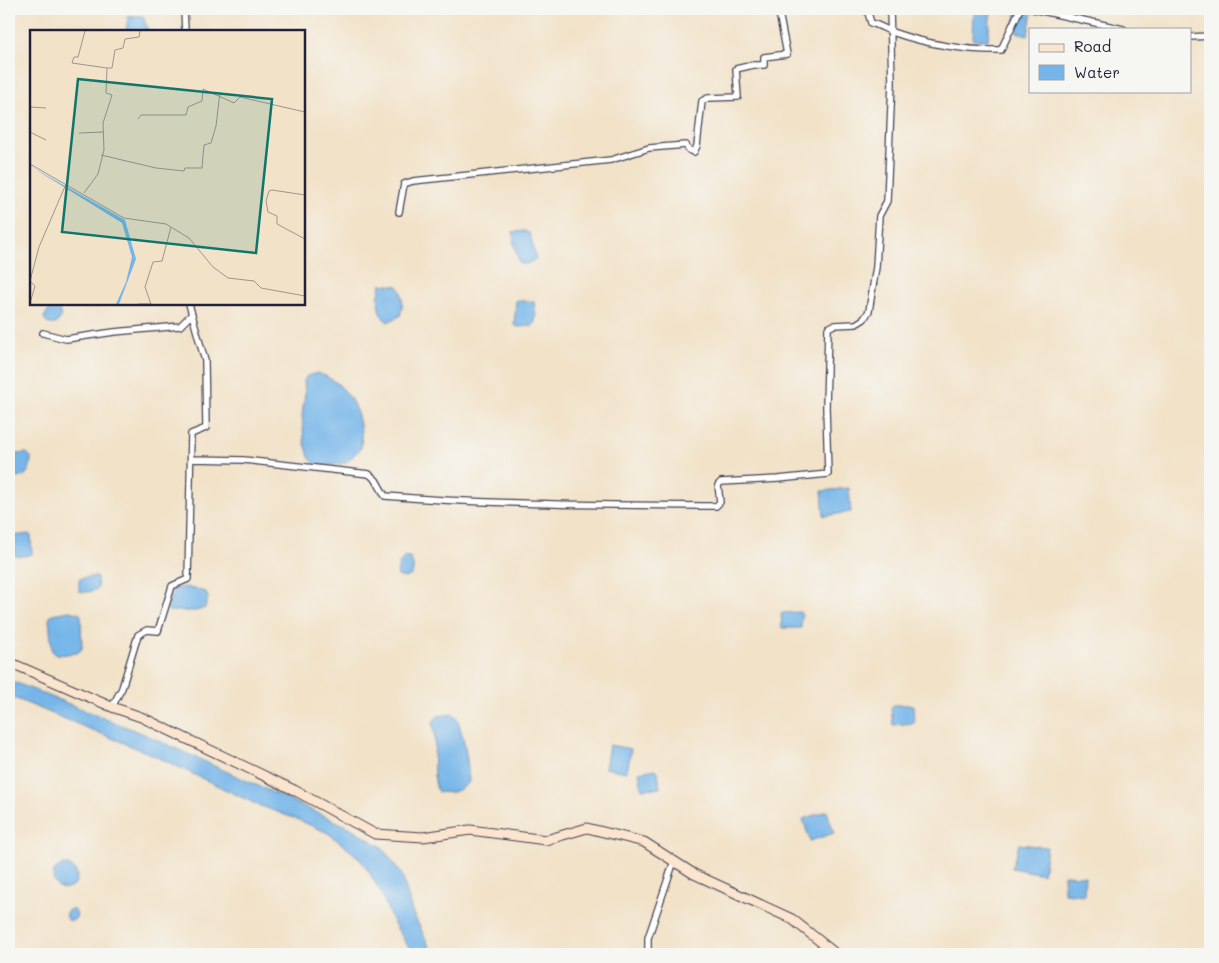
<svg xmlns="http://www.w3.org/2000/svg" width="1219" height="963" font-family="Mali,sans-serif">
<rect width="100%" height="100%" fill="#f6f6f2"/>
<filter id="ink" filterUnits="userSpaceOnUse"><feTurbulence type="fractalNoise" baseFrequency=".02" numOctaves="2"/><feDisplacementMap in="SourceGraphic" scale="10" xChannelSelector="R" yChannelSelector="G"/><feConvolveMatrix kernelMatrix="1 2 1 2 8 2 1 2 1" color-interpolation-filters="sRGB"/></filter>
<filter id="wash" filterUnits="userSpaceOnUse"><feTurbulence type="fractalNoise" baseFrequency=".0096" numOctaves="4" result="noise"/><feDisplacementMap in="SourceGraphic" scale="20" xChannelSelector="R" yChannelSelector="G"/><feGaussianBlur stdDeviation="1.12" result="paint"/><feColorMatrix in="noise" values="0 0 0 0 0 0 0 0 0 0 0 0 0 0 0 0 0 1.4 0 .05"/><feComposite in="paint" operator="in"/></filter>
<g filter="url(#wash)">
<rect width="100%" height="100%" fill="#f2e2c8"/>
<path fill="#75b5e9" stroke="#4c6c92" d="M 974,9 L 991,9 L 988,40 L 973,40 Z
M 1017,9 L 1030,9 L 1032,12 L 1028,35 L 1013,31 Z
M 135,16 L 143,16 L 148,31 L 126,31 L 128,17 Z
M 525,231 L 530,234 L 536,259 L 526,264 L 520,264 L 514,245 L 513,232 Z
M 381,284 L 398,286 C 404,295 403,306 400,316 L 388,322 C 375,313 378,298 381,284 Z
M 516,300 L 534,302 L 536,318 L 533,326 L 518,327 L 514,325 Z
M 53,309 L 59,309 L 61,317 L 56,324 L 49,324 L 45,321 L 44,317 L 48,311 Z
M 317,373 C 349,382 364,416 361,448 L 346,463 L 319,467 L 310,459 L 304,441 L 302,415 L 305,393 L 304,381 L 307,376 Z
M 27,453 L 31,457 C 31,468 29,476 17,478 L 9,471 L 9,458 L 17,454 Z
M 849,488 L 851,512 L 824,516 L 822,491 Z
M 29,534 L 31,536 L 32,554 L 24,556 L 15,556 L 11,539 L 12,536 Z
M 405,557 L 409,557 C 414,563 414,568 412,575 L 404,578 L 398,576 C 396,570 400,560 405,557 Z
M 95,576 L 97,578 L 98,588 C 93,592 84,593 79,591 L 79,579 Z
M 186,587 L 206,592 L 208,598 L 205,608 L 196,611 L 169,611 L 167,609 L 173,589 Z
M 69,611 L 79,613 L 81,615 L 82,649 L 77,653 L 57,655 L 52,651 L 49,619 L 52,614 Z
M 800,612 L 802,615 L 801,628 L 782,628 L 781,613 Z
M 9,680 L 144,734 L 351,828 L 382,847 L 402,875 L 412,911 L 433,954 L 413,954 L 394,924 L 380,891 L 366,867 L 357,856 L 328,833 L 296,819 L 258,805 L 153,755 L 9,696 Z
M 893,705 L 913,705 L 914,723 L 893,725 L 891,708 Z
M 452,714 L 456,716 C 464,736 468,760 469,782 C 462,791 450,794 438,792 C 431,775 434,758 435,741 C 435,734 433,728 433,721 L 438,716 Z
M 609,745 L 631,749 L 627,772 L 605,768 Z
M 655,769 L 658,771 L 660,788 L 642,789 L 639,772 Z
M 827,811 L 834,833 L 810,841 L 803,819 Z
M 1019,844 L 1047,847 L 1043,874 L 1012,868 Z
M53 877a12 12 0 1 1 24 0a12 12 0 1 1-24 0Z
M 1064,875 L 1085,876 L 1084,895 L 1064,893 Z
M65.5 915a5.5 5.5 0 1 1 11 0a5.5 5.5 0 1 1-11 0Z"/>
</g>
<g filter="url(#ink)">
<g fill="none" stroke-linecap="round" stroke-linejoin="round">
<defs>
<path id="street" d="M 184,9 L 185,31
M 867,9 L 871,23 C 879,25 885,29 892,32 C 926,44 966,51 1001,50 L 1020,9
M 1033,9 L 1123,29
M 1190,37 L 1210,36
M 399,212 L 404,184 L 413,181 L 611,160 L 649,148 L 686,145 L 689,150 L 694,152 L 697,146 L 702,101 L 708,98 L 738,97 L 736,69 L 753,65 L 764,65 L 764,57 L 787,54 L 780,18 L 781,9
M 43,333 L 66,339 L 114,332 L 180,326 L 191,315
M 191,459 L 244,460 L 369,474 L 376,480 L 385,496 C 495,505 606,505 716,506 L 720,502 L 718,485 L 721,482 L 778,479 L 828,474 L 826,407 L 828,328 L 834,325 L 856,324 L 864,319 L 869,311 L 876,267 L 879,216 L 887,201 L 892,83 L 890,9
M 112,707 L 122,688 L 138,635 L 147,630 L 158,631 L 172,586 L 188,579 L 191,434 L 206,428 L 205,361 L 189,304
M 648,954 L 648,938 L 674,861"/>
<path id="secondary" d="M 9,662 L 112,707 L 141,717 L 294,790 L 375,834 L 423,837 L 470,830 L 546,840 L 587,828 L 644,842 L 694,874 L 792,919 L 836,954"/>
</defs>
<use href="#street" stroke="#413f50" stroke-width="8"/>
<use href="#secondary" stroke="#413f50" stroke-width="11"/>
<use href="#street" stroke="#fff" stroke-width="5.5"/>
<use href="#secondary" stroke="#fce5cf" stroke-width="9"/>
</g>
</g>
<g transform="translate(30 30)">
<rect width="275" height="275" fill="#f2e2c8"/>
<path d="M 0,136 L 95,190 L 106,229 L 89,274 L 86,274 L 96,252 L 102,227 L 92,193 Z" fill="#75b5e9"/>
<path fill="none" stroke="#9f9590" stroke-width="1" d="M 55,1 L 48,27 L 44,27 L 42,33 L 77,38M 0,77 L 16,78M 108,89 L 111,85 L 156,85 L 158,77 L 172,71 L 173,59 L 204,73 L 210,67 L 275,82M 0,102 L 16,110M 49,103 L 73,102M 71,125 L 126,138 L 154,141 L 155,138 L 172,138 L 174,115 L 181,113 L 186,96 L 190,62M 0,134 L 94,188 L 136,194 L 159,208 L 183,237 L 198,248 L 224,251 L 231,258 L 275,266M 54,163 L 68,144 L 74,120 L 73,93 L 82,65 L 76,63 L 77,38 L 82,38 L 85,20 L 93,18 L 95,9 L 109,7 L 110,1M 275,165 L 242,160 L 239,161 L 236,171 L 238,182 L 247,186 L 247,194 L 275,209M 0,273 L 5,256 L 0,251 L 9,217 L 36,154M 108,274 L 121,274 L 115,257 L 123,232 L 132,231 L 141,197"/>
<path fill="#0f766e" fill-opacity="0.15" stroke="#0f766e" stroke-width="2.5" d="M 48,49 L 242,69 L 226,223 L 32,202 Z"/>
<rect width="275" height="275" fill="none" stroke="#22223b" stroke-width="2.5"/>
</g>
<rect width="1219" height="963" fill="none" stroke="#f6f6f2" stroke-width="30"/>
<rect x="1029" y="28" width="162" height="65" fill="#f6f6f2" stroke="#a1a1a9"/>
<rect x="1039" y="44" width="25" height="8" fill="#fce5cf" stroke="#a1a1a9"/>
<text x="1074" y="52" font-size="15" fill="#22223b">Road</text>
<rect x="1039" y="65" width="25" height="15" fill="#75b5e9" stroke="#a1a1a9"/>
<text x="1074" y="78" font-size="15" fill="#22223b">Water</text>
</svg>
